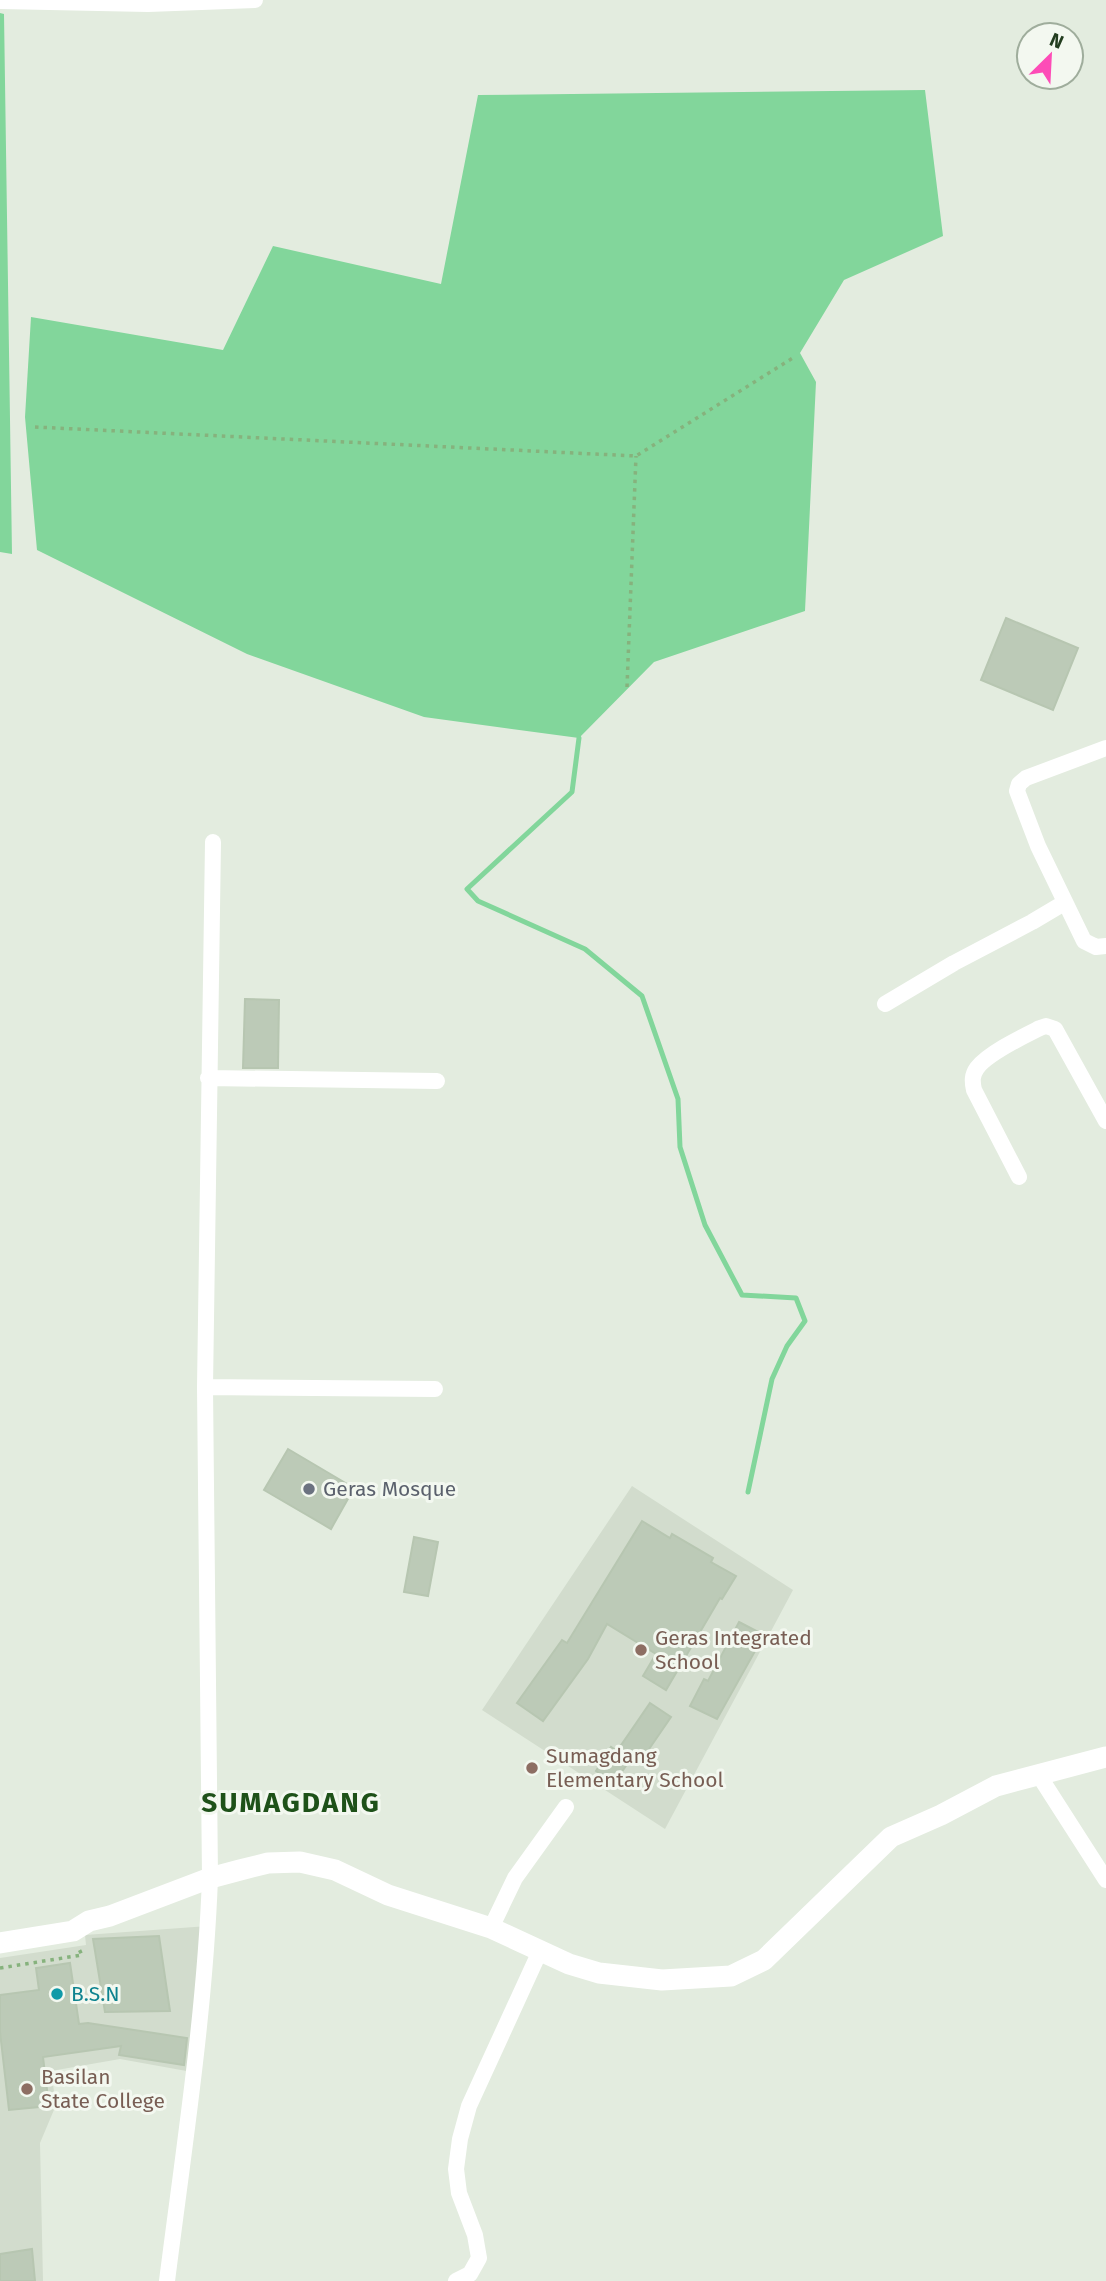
<svg xmlns="http://www.w3.org/2000/svg" width="1106" height="2281" font-family="'Fira Sans',sans-serif">
<rect width="100%" height="100%" fill="#e3ecdf"/>
<path fill="#d2dccd" d="M 632,1486 L 793,1590 L 665,1829 L 482,1710 Z
M 208,1926 L 192,2072 L 120,2059 L 51,2071 L 56,2105 L 40,2143 L 43,2281 L 0,2281 L 0,1958 L 86,1945 L 85,1935 Z"/>
<path fill="#82d69b" d="M 0,13 L 4,14 L 12,554 L 0,552 Z
M 925,90 L 943,236 L 844,280 L 800,353 L 816,382 L 805,611 L 654,662 L 579,738 L 424,717 L 247,654 L 37,550 L 25,417 L 31,317 L 223,350 L 273,246 L 441,284 L 478,95 Z"/>
<g fill="none" stroke-linecap="round" stroke-linejoin="round">
<path stroke="#82d69b" stroke-width="5" d="M 579,738 L 572,792 L 467,889 L 478,901 L 585,949 L 642,996 L 678,1099 L 680,1147 L 705,1225 L 742,1295 L 796,1298 L 805,1321 L 787,1346 L 772,1379 L 748,1492"/>
</g>
<path fill="#bccab7" stroke="#b7c6b1" stroke-width="2" d="M 1006,618 L 1078,648 L 1053,710 L 981,680 Z
M 245,999 L 279,1000 L 278,1068 L 243,1068 Z
M 288,1449 L 354,1488 L 331,1529 L 264,1490 Z
M 642,1521 L 670,1538 L 672,1534 L 713,1558 L 711,1562 L 736,1576 L 722,1599 L 720,1598 L 666,1690 L 643,1676 L 656,1654 L 607,1624 L 588,1659 L 543,1721 L 517,1703 L 562,1640 L 567,1643 Z
M 414,1537 L 438,1542 L 428,1596 L 404,1592 Z
M 739,1622 L 764,1635 L 717,1719 L 690,1706 L 704,1679 L 708,1681 Z
M 650,1703 L 671,1717 L 645,1755 L 637,1750 L 614,1783 L 596,1771 L 611,1747 L 617,1751 Z
M 159,1936 L 170,2011 L 105,2012 L 93,1939 Z
M 70,1963 L 79,2024 L 88,2023 L 187,2038 L 184,2065 L 119,2055 L 121,2046 L 43,2057 L 49,2106 L 9,2110 L 0,2032 L 0,1995 L 39,1990 L 36,1968 Z
M 32,2249 L 35,2281 L 0,2281 L 0,2254 Z"/>
<g fill="none" stroke-linecap="round" stroke-linejoin="round">
<path stroke="#86b27d" stroke-width="3.5" stroke-dasharray="3.5 5" stroke-linecap="butt" d="M 35,427 L 636,456 L 796,356
M 627,687 L 636,456
M 0,1968 L 82,1955 L 79,1949"/>
<path stroke="#fff" stroke-width="16" d="M 0,1 L 148,4 L 255,0
M 1106,748 L 1026,778 L 1019,784 L 1017,791 L 1038,846 L 1084,941 L 1096,947 L 1106,946
M 885,1004 L 954,963 L 1032,922 L 1064,903
M 208,1078 L 437,1081
M 1019,1177 L 974,1090 C 972,1081 972,1075 977,1068 C 988,1053 1024,1036 1040,1028 L 1046,1026 L 1055,1029 L 1106,1121
M 205,1387 L 435,1389
M 1038,1774 L 1106,1880
M 491,1928 L 515,1878 L 566,1807
M 167,2281 C 184,2147 205,2013 210,1878 L 205,1387 L 213,842
M 456,2281 L 470,2274 L 479,2258 L 475,2235 L 459,2193 L 456,2169 L 460,2139 L 469,2106 L 540,1951"/>
<path stroke="#fff" stroke-width="21" d="M 0,1943 L 73,1931 L 89,1921 L 110,1916 L 210,1878 L 240,1870 L 268,1863 L 300,1862 L 335,1870 L 388,1895 L 491,1928 L 569,1964 L 599,1973 L 662,1980 L 731,1976 L 764,1960 L 891,1837 L 941,1815 L 996,1786 L 1106,1757"/>
</g>
<circle fill="#6b7280" stroke="#f3f8f0" stroke-width="2.5" cx="309" cy="1489" r="7"/>
<g fill="#8d6e63" stroke="#f3f8f0" stroke-width="2.5">
<circle cx="641" cy="1650" r="7"/>
<circle cx="532" cy="1768" r="7"/>
<circle cx="27" cy="2089" r="7"/>
</g>
<circle fill="#0f9aa8" stroke="#f3f8f0" stroke-width="2.5" cx="57" cy="1994" r="7"/>
<g text-anchor="middle" stroke-width="6" stroke-linejoin="round" paint-order="stroke">
<g font-size="21" fill="#5b616d" stroke="#f3f8f0" text-anchor="start">
<text x="323" y="1496">Geras Mosque</text>
</g>
<g font-size="21" fill="#785e54" stroke="#f3f8f0" text-anchor="start">
<text x="655" y="1645">Geras Integrated<tspan x="655" dy="24">School</tspan></text>
<text x="546" y="1763">Sumagdang<tspan x="546" dy="24">Elementary School</tspan></text>
<text x="41" y="2084">Basilan<tspan x="41" dy="24">State College</tspan></text>
</g>
<g font-size="21" fill="#0d838f" stroke="#f3f8f0" text-anchor="start">
<text x="71" y="2001">B.S.N</text>
</g>
<g font-size="28" font-weight="bold" letter-spacing="2" fill="#1e5119" stroke="#f3f8f0">
<text x="291" y="1812">SUMAGDANG</text>
</g>
</g>
<g transform="translate(1050 56) rotate(24)"><circle r="33" fill="#f3f8f0" stroke="#9fad9c" stroke-width="2"/>
<path d="M0-5L12 26L0 18L-12 26Z" fill="#fd4cb7"/>
<text y="-10" font-size="19" font-weight="bold" text-anchor="middle" fill="#223d1f">N</text>
</g>
</svg>
